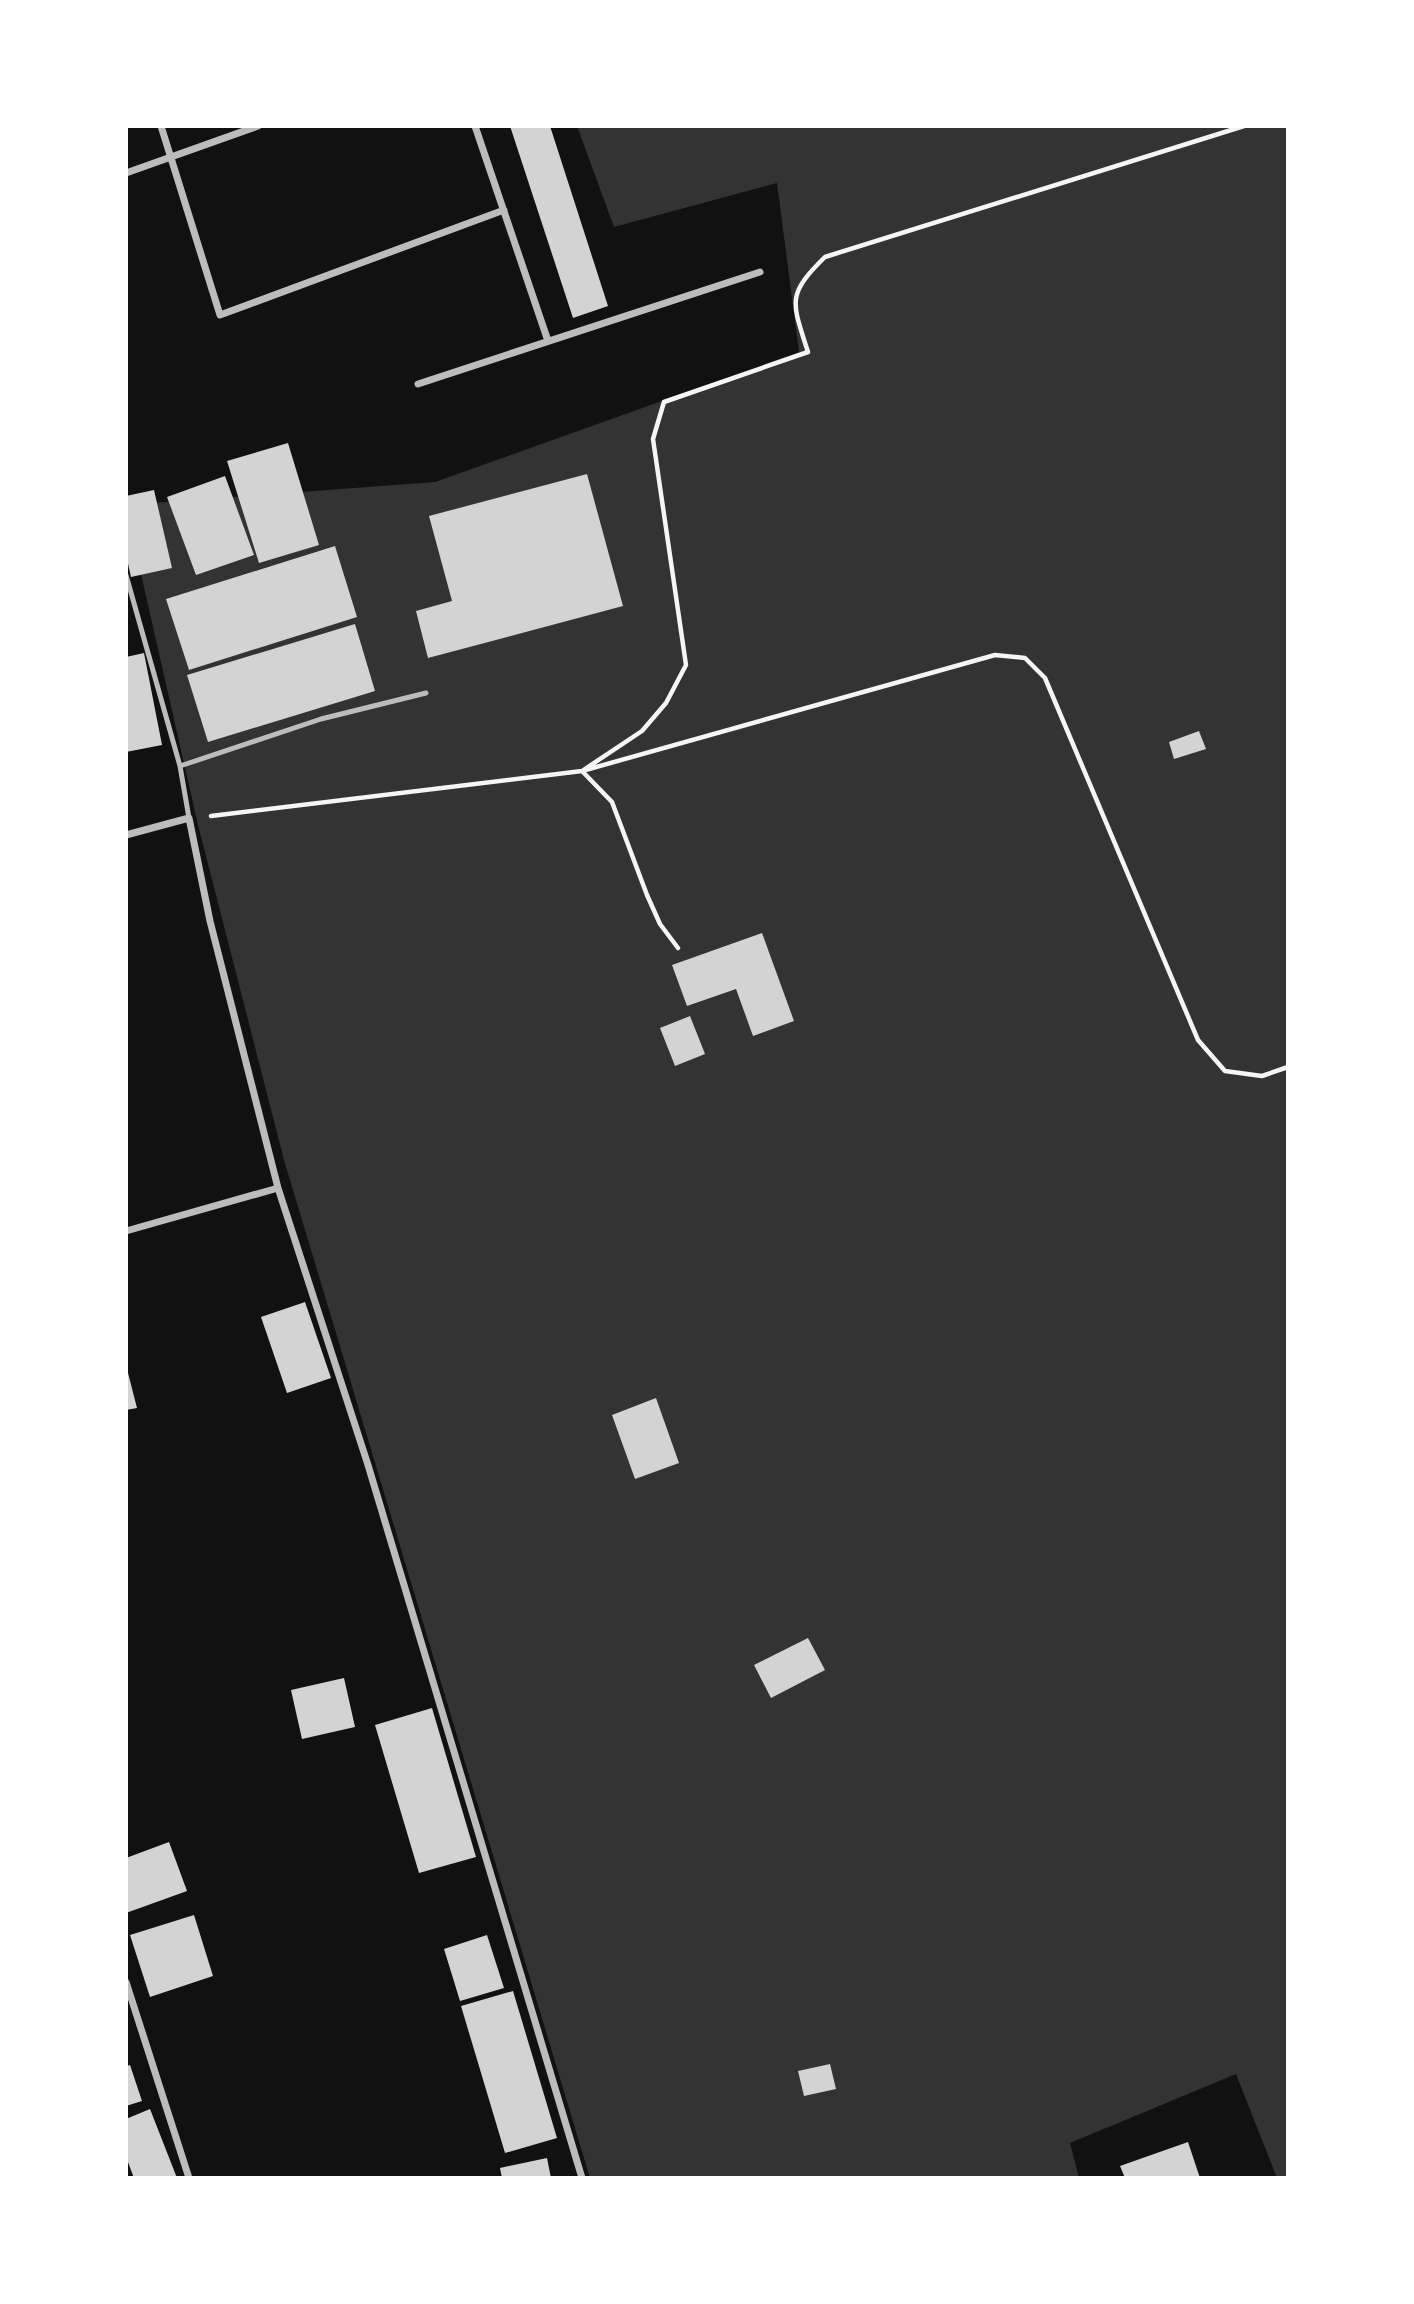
<svg xmlns="http://www.w3.org/2000/svg" width="1414" height="2304" font-family="Lato,sans-serif">
<rect width="100%" height="100%" fill="#111"/>
<path fill="#333" d="M 577,126 L 1288,126 L 1288,2178 L 1277,2178 L 1236,2074 L 1070,2143 L 1079,2178 L 590,2178 L 284,1160 L 198,825 L 126,508 L 126,505 L 435,482 L 799,352 L 777,183 L 614,227 Z"/>
<path fill="#d3d3d3" d="M 510,126 L 550,126 L 608,306 L 573,318 Z
M 288,443 L 319,545 L 259,563 L 227,461 Z
M 587,474 L 623,606 L 428,658 L 416,611 L 452,601 L 429,516 Z
M 225,476 L 254,555 L 196,575 L 167,497 Z
M 154,490 L 172,568 L 131,577 L 126,555 L 126,496 Z
M 335,546 L 357,617 L 189,670 L 166,599 Z
M 355,624 L 375,691 L 208,742 L 187,675 Z
M 144,653 L 162,745 L 126,752 L 126,657 Z
M 1199,731 L 1206,749 L 1174,759 L 1169,742 Z
M 762,933 L 794,1021 L 753,1036 L 736,989 L 687,1006 L 672,965 Z
M 690,1016 L 705,1054 L 675,1066 L 660,1028 Z
M 305,1302 L 331,1378 L 287,1393 L 261,1317 Z
M 126,1365 L 137,1408 L 126,1410 Z
M 656,1398 L 679,1463 L 635,1479 L 612,1415 Z
M 808,1638 L 825,1670 L 771,1698 L 754,1665 Z
M 344,1678 L 355,1727 L 302,1739 L 291,1690 Z
M 432,1708 L 476,1857 L 419,1873 L 375,1725 Z
M 169,1842 L 187,1891 L 126,1913 L 126,1858 Z
M 194,1915 L 213,1976 L 150,1997 L 130,1935 Z
M 487,1935 L 504,1988 L 460,2001 L 444,1949 Z
M 513,1991 L 557,2138 L 505,2153 L 461,2006 Z
M 830,2064 L 836,2089 L 804,2096 L 798,2071 Z
M 130,2065 L 142,2101 L 126,2106 L 126,2066 Z
M 150,2109 L 177,2178 L 134,2178 L 126,2157 L 126,2119 Z
M 1188,2142 L 1200,2178 L 1125,2178 L 1120,2166 Z
M 547,2158 L 551,2178 L 502,2178 L 500,2168 Z"/>
<g fill="none" stroke-linecap="round" stroke-linejoin="round">
<path stroke="#f5f5f5" stroke-width="4.5" d="M 211,816 L 582,771 L 995,655 L 1025,658 L 1045,678 L 1198,1040 L 1225,1071 L 1262,1076 L 1288,1067
M 678,948 L 660,924 L 647,895 L 612,802 L 582,771 L 642,731 L 666,703 L 686,665 L 653,439 L 664,402 L 808,352 C 792,302 786,295 825,257 L 1244,126"/>
<path stroke="#bcbcbc" stroke-width="5" d="M 126,575 L 180,766 L 189,818
M 180,766 L 321,719 L 426,693"/>
<path stroke="#bcbcbc" stroke-width="7" d="M 161,126 L 220,315 L 504,210
M 475,126 L 548,341
M 126,173 L 258,126
M 418,384 L 760,272
M 126,835 L 189,818 L 210,921 L 278,1188 L 368,1465 L 582,2178
M 126,1231 L 278,1188
M 126,1982 L 189,2178"/>
</g>
<rect width="1414" height="2304" fill="none" stroke="#ffffff" stroke-width="256"/>
</svg>
